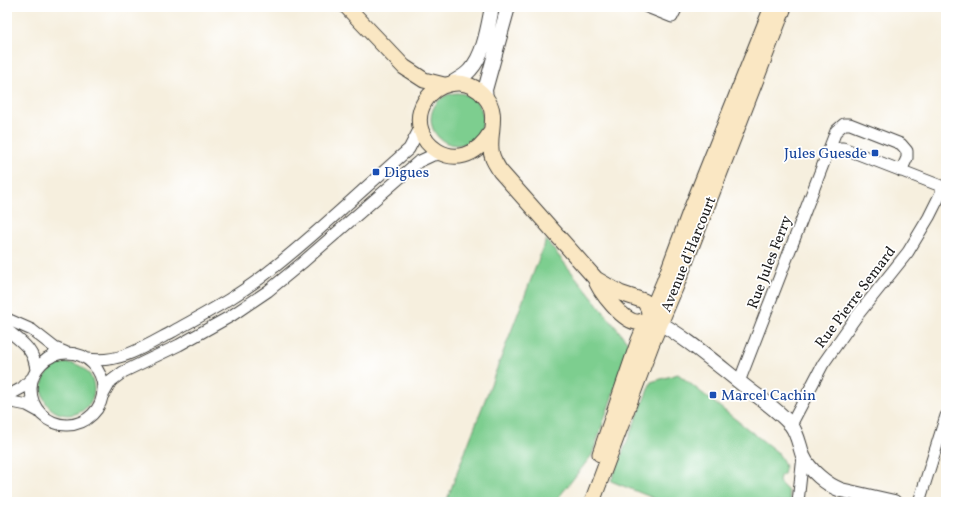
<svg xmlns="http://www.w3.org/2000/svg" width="953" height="509" font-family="Vollkorn,serif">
<rect width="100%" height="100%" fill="#fff"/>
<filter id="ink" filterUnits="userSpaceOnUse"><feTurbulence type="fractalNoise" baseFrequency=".025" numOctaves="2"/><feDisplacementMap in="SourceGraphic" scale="8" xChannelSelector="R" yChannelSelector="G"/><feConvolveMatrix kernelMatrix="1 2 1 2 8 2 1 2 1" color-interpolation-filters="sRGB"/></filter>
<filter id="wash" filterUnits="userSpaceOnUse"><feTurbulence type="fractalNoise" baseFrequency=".012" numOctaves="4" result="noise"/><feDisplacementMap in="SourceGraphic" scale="16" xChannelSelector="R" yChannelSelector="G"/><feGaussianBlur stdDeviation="0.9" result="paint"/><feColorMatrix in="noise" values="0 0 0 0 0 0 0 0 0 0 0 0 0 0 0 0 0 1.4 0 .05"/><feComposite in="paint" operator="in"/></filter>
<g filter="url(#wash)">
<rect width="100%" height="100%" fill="#f6efde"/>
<path fill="#7dce8f" stroke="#4c7556" d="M431 119a26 26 0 1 1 52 0a26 26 0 1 1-52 0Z
M 546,240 L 630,345 L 592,455 L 555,502 L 446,502 Z
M42 389a26 26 0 1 1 52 0a26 26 0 1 1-52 0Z
M 678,374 L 777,452 C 782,459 787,465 784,474 L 780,476 L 779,482 L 788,491 L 791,502 L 663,502 L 611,481 L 651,382 Z"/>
</g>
<g filter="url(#ink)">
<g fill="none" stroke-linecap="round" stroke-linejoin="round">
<defs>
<path id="minor" d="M 647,7 L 672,17 L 677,7
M 827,153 L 835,148 L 843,148 L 946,188
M 7,319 L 32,330 L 55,348 L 65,352
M 7,330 C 22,342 35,350 36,371
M31 389a36 36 0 1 1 72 0a36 36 0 1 1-72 0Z
M 88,359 C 119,364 146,346 172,332 C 206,313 242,294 272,269 C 319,232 363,189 409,149 L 421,126
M 739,382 L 836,131 L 844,124 L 850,124 L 901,144 L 907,151 L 907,158 L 901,171
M 103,395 L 111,381 L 123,372 L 179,345 L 231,316 L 268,291 L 302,263 L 418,162 L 433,155 L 445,154
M 7,396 L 22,388 L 32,378
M 7,401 L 27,405 L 38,411
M 791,425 L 823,364 L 856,317 L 908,252 L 929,217 L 944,187
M 798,502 L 803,456
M 919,502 L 946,416"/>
<path id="tertiary" d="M 452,83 C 458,79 465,76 470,70 C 484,55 488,27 492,7
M 486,98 L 485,90 L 508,7
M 651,318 C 686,337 715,363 747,388 C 761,399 779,411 791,425 C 798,434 799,445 803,456 C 809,470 827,485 841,490 L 894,502"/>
<path id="secondary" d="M 347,7 L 404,67 L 424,80 L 444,85
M 491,132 C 460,185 401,140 425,101 C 431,92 440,86 450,84 C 463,81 476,86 485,97 C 499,113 489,131 491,149 C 491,158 496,164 500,171 L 595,278 C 599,291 624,323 638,322 C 642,322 646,319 650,318
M 596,279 L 620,293 L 644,301 L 648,308 L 650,318
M 600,454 L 639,340 L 664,282 L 690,212 L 772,7
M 592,502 L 651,345 L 676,286 L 784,7"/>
</defs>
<use href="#minor" stroke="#3d3c39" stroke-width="13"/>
<use href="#tertiary" stroke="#3d3c39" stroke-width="16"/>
<use href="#secondary" stroke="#3d3c39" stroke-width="17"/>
<use href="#minor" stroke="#fff" stroke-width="11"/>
<use href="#tertiary" stroke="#fff" stroke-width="14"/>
<use href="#secondary" stroke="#fae7c3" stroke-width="15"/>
</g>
</g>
<g fill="#1a4fb4" stroke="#fff" stroke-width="1.5">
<rect x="871" y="149" width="8" height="8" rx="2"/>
<rect x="372" y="168" width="8" height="8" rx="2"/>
<rect x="709" y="391" width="8" height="8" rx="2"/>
</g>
<g text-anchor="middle" stroke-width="3.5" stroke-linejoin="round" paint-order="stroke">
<g font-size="15" fill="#164399" stroke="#fff" text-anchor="start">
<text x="867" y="158" text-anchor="end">Jules Guesde</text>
<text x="384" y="177">Digues</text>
<text x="721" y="400">Marcel Cachin</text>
</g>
<g font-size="15" fill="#1c1c1c" stroke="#fff">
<text transform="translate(688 254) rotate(-68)" y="5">Avenue d'Harcourt</text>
<text transform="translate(769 262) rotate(-69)" y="5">Rue Jules Ferry</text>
<text transform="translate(855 297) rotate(-53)" y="5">Rue Pierre Semard</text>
</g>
</g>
<rect width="953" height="509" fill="none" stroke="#fff" stroke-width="24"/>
</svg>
